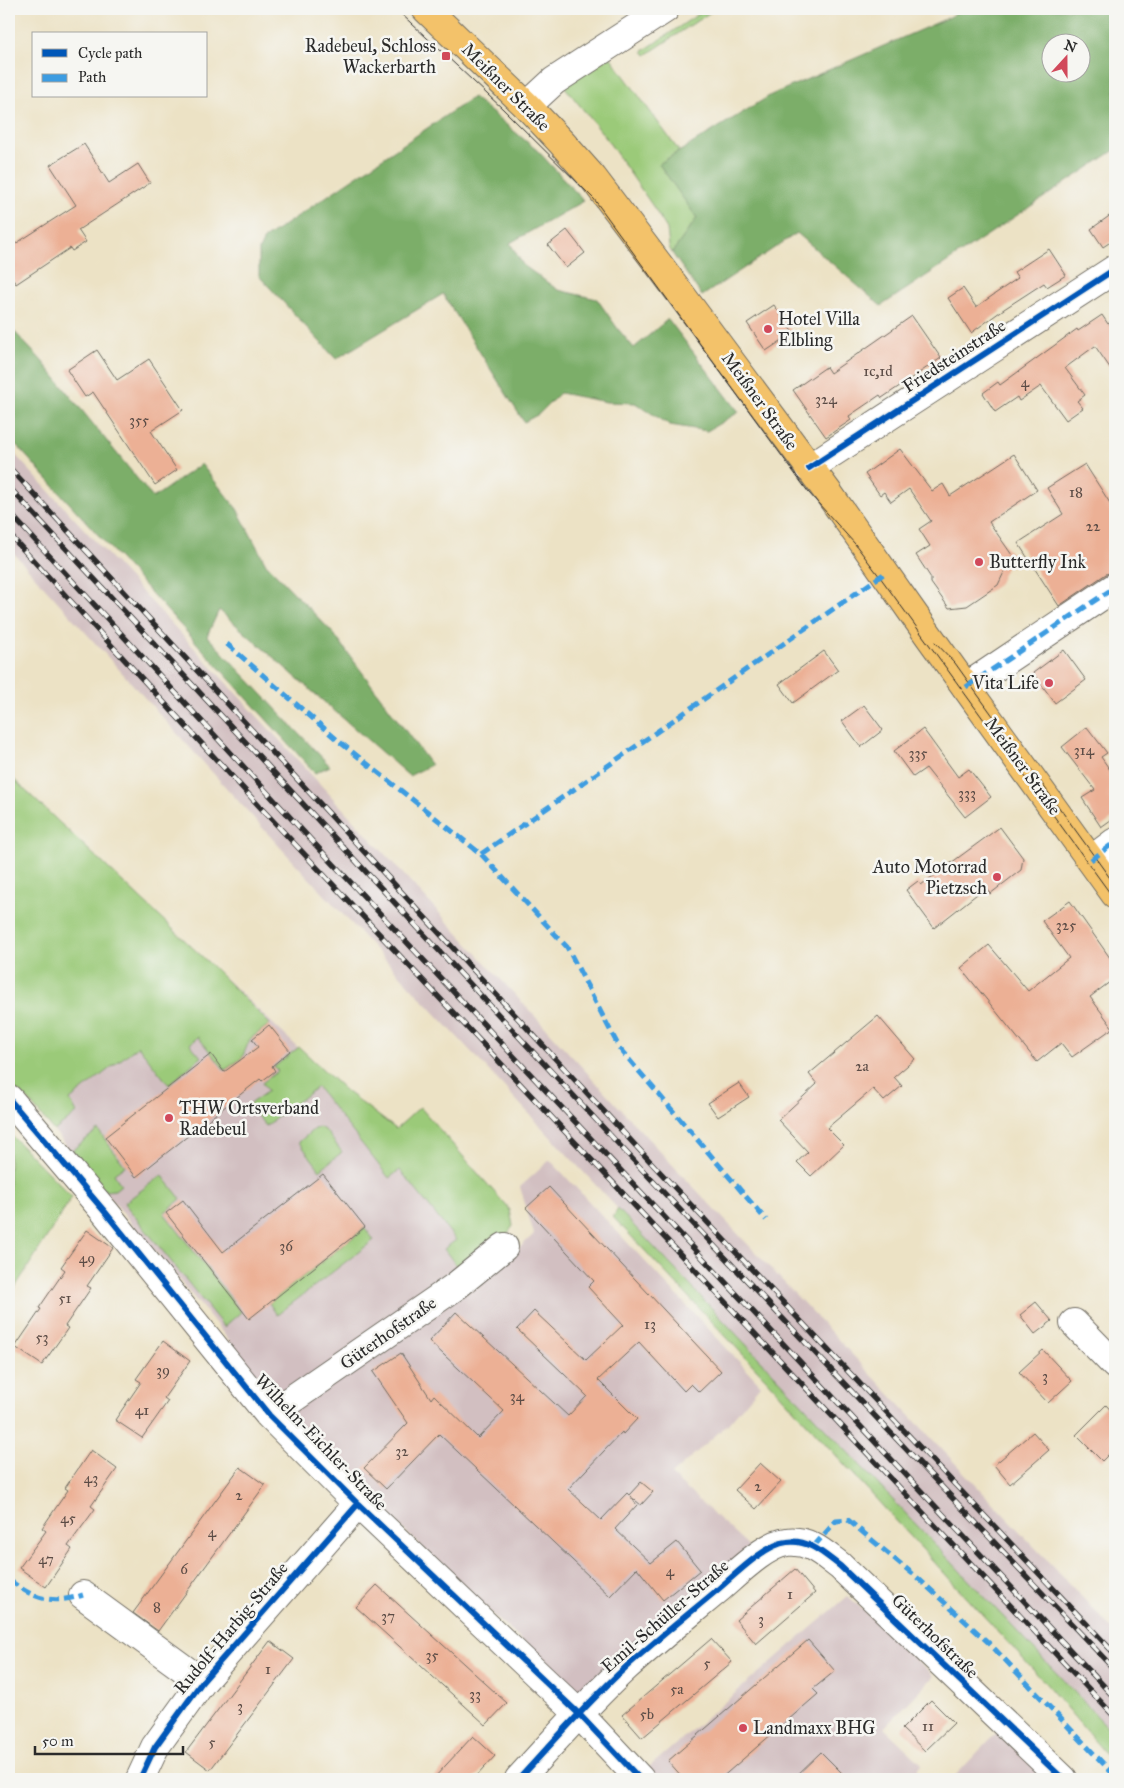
<svg xmlns="http://www.w3.org/2000/svg" width="1124" height="1788" font-family="'IM FELL Great Primer',serif">
<rect width="100%" height="100%" fill="#f6f6f2"/>
<filter id="ink" filterUnits="userSpaceOnUse"><feTurbulence type="fractalNoise" baseFrequency=".02" numOctaves="2"/><feDisplacementMap in="SourceGraphic" scale="10" xChannelSelector="R" yChannelSelector="G"/><feConvolveMatrix kernelMatrix="1 2 1 2 8 2 1 2 1" color-interpolation-filters="sRGB"/></filter>
<filter id="wash" filterUnits="userSpaceOnUse"><feTurbulence type="fractalNoise" baseFrequency=".0096" numOctaves="4" result="noise"/><feDisplacementMap in="SourceGraphic" scale="20" xChannelSelector="R" yChannelSelector="G"/><feGaussianBlur stdDeviation="1.12" result="paint"/><feColorMatrix in="noise" values="0 0 0 0 0 0 0 0 0 0 0 0 0 0 0 0 0 1.4 0 .05"/><feComposite in="paint" operator="in"/></filter>
<g filter="url(#wash)">
<rect width="100%" height="100%" fill="#ece2c5"/>
<path fill="#d2bfc1" d="M 9,448 L 667,1159 L 1115,1632 L 1115,1735 L 618,1209 L 279,846 L 9,548 Z
M 209,963 L 514,1253 L 534,1234 L 520,1187 L 550,1160 L 761,1385 L 727,1425 L 671,1475 L 751,1548 L 580,1693 L 501,1622 L 298,1430 L 212,1319 L 29,1101 Z
M 848,1596 L 934,1676 L 884,1728 L 922,1764 L 909,1779 L 658,1779 L 648,1768 Z
M 997,1732 L 1044,1776 L 1041,1779 L 952,1779 Z"/>
<path fill="#9bca79" stroke="#637a52" d="M 706,9 L 715,9 L 646,55 L 643,51 Z
M 609,55 L 679,151 L 659,164 L 697,218 L 672,253 L 669,247 L 667,229 L 652,205 L 603,134 L 564,86 Z
M 9,775 L 209,963 L 270,1024 L 250,1039 L 242,1058 L 225,1070 L 198,1037 L 190,1044 L 201,1057 L 169,1085 L 138,1046 L 70,1100 L 77,1113 L 54,1131 L 29,1101 L 9,1083 Z
M 299,1047 L 346,1091 L 396,1129 L 420,1107 L 510,1210 L 513,1226 L 502,1241 L 461,1272 L 444,1249 L 456,1240 L 400,1170 L 389,1178 L 317,1087 L 266,1126 L 248,1105 L 268,1091 L 262,1083 L 278,1071 L 274,1067 Z
M 319,1127 L 326,1131 L 342,1152 L 320,1170 L 299,1142 L 314,1129 Z
M 98,1130 L 125,1166 L 114,1174 L 121,1185 L 115,1190 L 105,1191 L 72,1150 Z
M 9,1133 L 72,1197 L 9,1297 Z
M 162,1175 L 181,1199 L 164,1213 L 241,1312 L 224,1327 L 124,1203 Z
M 618,1209 L 1115,1735 L 1115,1765 L 1047,1685 L 766,1379 L 613,1217 Z
M 365,1228 L 374,1240 L 277,1315 L 269,1303 Z"/>
<path fill="#7cae69" stroke="#546c4a" fill-rule="evenodd" d="M 961,9 L 1115,9 L 1115,150 L 881,306 L 797,233 L 702,296 L 672,253 L 697,218 L 659,164 L 771,95 L 950,17 ZM 1052,42 L 1082,42 L 1082,72 L 1052,72 Z
M 473,97 L 538,151 L 584,201 L 510,243 L 523,265 L 558,290 L 597,299 L 618,329 L 634,348 L 668,319 L 739,412 L 707,431 L 670,425 L 635,403 L 606,402 L 560,393 L 539,414 L 524,422 L 443,294 L 336,359 L 259,276 L 259,250 L 264,239 Z
M 9,326 L 42,361 L 153,498 L 201,464 L 237,509 L 266,564 L 333,633 L 431,765 L 409,776 L 219,610 L 207,636 L 330,766 L 315,773 L 9,437 Z"/>
<g id="blocks">
<path fill="#ecb095" d="M 84,144 L 109,183 L 138,164 L 150,183 L 78,230 L 86,242 L 72,251 L 70,248 L 16,284 L 9,274 L 9,248 L 76,205 L 50,165 Z
M 1115,212 L 1115,239 L 1103,247 L 1091,229 Z
M 567,230 L 585,253 L 566,268 L 548,245 Z
M 1049,249 L 1066,275 L 1047,287 L 1044,283 L 1004,309 L 971,333 L 948,298 L 963,288 L 976,307 L 1018,278 L 1014,272 Z
M 774,305 L 793,333 L 766,351 L 747,323 Z
M 1102,315 L 1108,324 L 1115,319 L 1115,375 L 1095,346 L 1065,368 L 1085,395 L 1077,401 L 1083,408 L 1066,420 L 1041,386 L 1019,401 L 1017,397 L 995,412 L 983,393 L 998,382 L 1000,385 L 1077,329 L 1078,331 Z
M 912,316 L 941,358 L 882,398 L 880,395 L 849,416 L 851,420 L 826,437 L 793,390 L 826,367 L 830,373 Z
M 97,350 L 117,380 L 149,359 L 183,410 L 151,431 L 177,470 L 155,485 L 93,392 L 85,397 L 67,370 Z
M 900,449 L 932,491 L 943,484 L 950,496 L 1014,454 L 1037,490 L 989,522 L 1012,555 L 998,585 L 967,606 L 949,608 L 931,583 L 931,578 L 916,555 L 930,546 L 919,529 L 931,521 L 909,489 L 891,502 L 884,492 L 880,495 L 865,474 Z
M 1085,464 L 1115,511 L 1115,572 L 1106,574 L 1059,606 L 1018,543 L 1063,514 L 1047,488 Z
M 1064,650 L 1086,680 L 1055,703 L 1033,673 Z
M 824,651 L 838,670 L 793,703 L 779,684 Z
M 864,705 L 883,730 L 861,747 L 842,721 Z
M 1087,727 L 1107,753 L 1101,757 L 1115,777 L 1115,817 L 1101,827 L 1082,798 L 1095,790 L 1062,747 Z
M 923,729 L 958,777 L 969,769 L 991,797 L 965,817 L 926,768 L 913,777 L 894,751 Z
M 1000,827 L 1023,858 L 1021,870 L 990,894 L 986,887 L 934,928 L 906,890 L 918,881 L 921,885 Z
M 1070,901 L 1115,965 L 1115,978 L 1090,997 L 1113,1028 L 1072,1057 L 1061,1043 L 1037,1062 L 961,968 L 989,945 L 1028,991 L 1069,958 L 1042,921 Z
M 878,1016 L 915,1059 L 894,1077 L 902,1086 L 884,1101 L 873,1089 L 827,1128 L 844,1145 L 811,1176 L 797,1162 L 808,1152 L 778,1120 L 817,1084 L 809,1074 Z
M 269,1025 L 290,1051 L 272,1066 L 275,1071 L 262,1081 L 260,1079 L 136,1177 L 105,1137 L 211,1054 L 224,1072 L 258,1047 L 252,1039 Z
M 739,1083 L 749,1097 L 718,1117 L 708,1103 Z
M 323,1174 L 365,1227 L 249,1319 L 166,1213 L 183,1200 L 223,1252 Z
M 549,1187 L 721,1371 L 699,1392 L 691,1384 L 684,1391 L 639,1342 L 598,1380 L 637,1419 L 623,1434 L 622,1432 L 568,1489 L 601,1520 L 627,1493 L 629,1495 L 641,1482 L 653,1492 L 641,1505 L 630,1496 L 637,1505 L 615,1529 L 651,1563 L 677,1542 L 700,1570 L 663,1600 L 637,1568 L 610,1596 L 439,1434 L 386,1489 L 364,1468 L 408,1423 L 373,1372 L 401,1353 L 431,1399 L 434,1395 L 478,1438 L 504,1411 L 429,1341 L 456,1312 L 568,1416 L 587,1396 L 517,1329 L 534,1311 L 586,1360 L 623,1325 L 588,1287 L 594,1281 L 526,1208 Z
M 87,1230 L 113,1248 L 87,1286 L 91,1288 L 65,1326 L 68,1328 L 42,1365 L 15,1347 L 41,1309 L 39,1308 L 65,1270 L 61,1267 Z
M 1036,1302 L 1052,1321 L 1035,1334 L 1020,1315 Z
M 163,1341 L 190,1361 L 164,1398 L 168,1401 L 142,1438 L 115,1420 L 141,1382 L 136,1379 Z
M 1043,1350 L 1072,1381 L 1048,1403 L 1019,1372 Z
M 1106,1405 L 1115,1415 L 1115,1448 L 1102,1461 L 1076,1435 Z
M 1033,1432 L 1049,1450 L 1010,1484 L 994,1465 Z
M 91,1450 L 117,1469 L 91,1506 L 95,1509 L 68,1546 L 72,1549 L 46,1587 L 19,1568 L 46,1531 L 42,1528 L 68,1490 L 65,1488 Z
M 760,1463 L 781,1482 L 756,1509 L 735,1490 Z
M 240,1467 L 265,1485 L 158,1631 L 133,1613 Z
M 795,1569 L 815,1593 L 756,1644 L 736,1620 Z
M 377,1585 L 507,1703 L 486,1725 L 356,1607 Z
M 711,1639 L 732,1662 L 642,1738 L 622,1715 Z
M 808,1640 L 835,1671 L 813,1689 L 818,1694 L 720,1779 L 684,1779 L 668,1761 Z
M 270,1641 L 294,1659 L 210,1770 L 186,1752 Z
M 931,1700 L 954,1723 L 925,1751 L 902,1729 Z
M 473,1736 L 495,1756 L 474,1779 L 433,1779 Z
M 821,1752 L 848,1779 L 793,1779 Z"/>
</g>
</g>
<g filter="url(#ink)">
<use href="#blocks" fill-opacity="0" stroke="#6f6b61" stroke-width="1"/>
<g fill="none" stroke-linecap="round" stroke-linejoin="round">
<defs>
<path id="minor" d="M 527,106 L 554,81 L 665,9
M 809,468 L 1115,269
M 966,687 L 1115,587
M 1091,860 L 1115,842
M 9,1099 L 105,1212 L 269,1415 L 358,1504 L 579,1714 L 640,1779
M 1074,1323 L 1115,1365
M 269,1415 L 456,1286 L 504,1247
M 83,1595 L 202,1682
M 140,1779 L 155,1747 L 202,1682 L 358,1504
M 519,1779 C 554,1741 588,1702 626,1667 C 655,1641 686,1616 716,1591 C 733,1577 765,1544 787,1542 C 809,1539 824,1554 840,1566 L 1063,1779"/>
<path id="major" d="M 426,9 L 527,106 L 562,143 L 593,178 L 662,269 L 827,491 L 929,636 L 1115,894"/>
</defs>
<use href="#minor" stroke="#6f6b61" stroke-width="30"/>
<use href="#major" stroke="#6f6b61" stroke-width="30"/>
<use href="#minor" stroke="#fff" stroke-width="28"/>
<use href="#major" stroke="#f3c26a" stroke-width="28"/>
<path stroke="#2b2b2b" stroke-width="1" d="M 396,9 L 503,109 L 594,199 L 809,493 L 855,544 L 880,577 L 1115,900
M 935,642 L 955,663 L 970,684 L 1115,885"/>
<defs>
<path id="rail" d="M 9,467 L 659,1171 L 1115,1654
M 9,487 L 650,1178 L 1115,1670
M 9,512 L 312,841 L 1115,1698
M 9,534 L 261,808 L 1115,1717"/>
</defs>
<use href="#rail" stroke="#2b2b2b" stroke-width="5.5"/>
<use href="#rail" stroke="#f6f6f2" stroke-width="4" stroke-dasharray="11" stroke-linecap="butt"/>
<path stroke="#3d9ce1" stroke-width="5" stroke-dasharray="10 5" stroke-linecap="butt" d="M 227,644 L 341,743 L 481,854 L 567,947 L 620,1049 L 766,1220
M 966,687 L 1115,587
M 481,854 L 885,573
M 1091,860 L 1115,842
M 814,1546 L 836,1521 L 848,1520 L 920,1580 L 990,1644 L 1115,1776
M 9,1580 C 35,1599 51,1605 83,1595"/>
<defs>
<path id="cycleway" d="M 809,468 L 1115,269
M 9,1099 L 105,1212 L 269,1415 L 358,1504 L 579,1714 L 640,1779
M 140,1779 L 155,1747 L 202,1682 L 358,1504
M 519,1779 C 554,1741 588,1702 626,1667 C 655,1641 686,1616 716,1591 C 733,1577 765,1544 787,1542 C 809,1539 824,1554 840,1566 L 1063,1779"/>
</defs>
<use href="#cycleway" stroke="#f6f6f2" stroke-width="9"/>
<use href="#cycleway" stroke="#0057b8" stroke-width="6"/>
</g>
</g>
<g fill="#d1495b" stroke="#f6f6f2" stroke-width="2">
<rect x="441" y="51" width="10" height="10" rx="2.5"/>
<circle cx="768" cy="329" r="5"/>
<circle cx="979" cy="562" r="5"/>
<circle cx="1049" cy="683" r="5"/>
<circle cx="997" cy="877" r="5"/>
<circle cx="169" cy="1118" r="5"/>
<circle cx="743" cy="1728" r="5"/>
</g>
<g text-anchor="middle" stroke-width="5" stroke-linejoin="round" paint-order="stroke">
<g font-size="15" fill="#5b4c46">
<text x="878" y="376">1c,1d</text>
<text x="1025" y="387">4</text>
<text x="826" y="404">324</text>
<text x="139" y="425">355</text>
<text x="1076" y="497">18</text>
<text x="1093" y="531">22</text>
<text x="1084" y="755">314</text>
<text x="918" y="758">335</text>
<text x="967" y="798">333</text>
<text x="1066" y="930">325</text>
<text x="862" y="1071">2a</text>
<text x="286" y="1251">36</text>
<text x="87" y="1263">49</text>
<text x="65" y="1303">51</text>
<text x="650" y="1329">13</text>
<text x="42" y="1342">53</text>
<text x="163" y="1375">39</text>
<text x="1045" y="1381">3</text>
<text x="517" y="1401">34</text>
<text x="142" y="1415">41</text>
<text x="402" y="1456">32</text>
<text x="91" y="1483">43</text>
<text x="758" y="1491">2</text>
<text x="239" y="1500">2</text>
<text x="68" y="1523">45</text>
<text x="212" y="1537">4</text>
<text x="46" y="1564">47</text>
<text x="184" y="1574">6</text>
<text x="670" y="1576">4</text>
<text x="790" y="1599">1</text>
<text x="157" y="1612">8</text>
<text x="388" y="1621">37</text>
<text x="761" y="1624">3</text>
<text x="432" y="1660">35</text>
<text x="707" y="1668">5</text>
<text x="268" y="1674">1</text>
<text x="677" y="1694">5a</text>
<text x="475" y="1699">33</text>
<text x="240" y="1711">3</text>
<text x="647" y="1719">5b</text>
<text x="928" y="1731">11</text>
<text x="212" y="1747">5</text>
</g>
<g font-size="18" fill="#2b2b2b" stroke="#f6f6f2" text-anchor="start">
<text x="436" y="52" text-anchor="end">Radebeul, Schloss<tspan x="436" dy="21">Wackerbarth</tspan></text>
<text x="778" y="325">Hotel Villa<tspan x="778" dy="21">Elbling</tspan></text>
<text x="989" y="568">Butterfly Ink</text>
<text x="1039" y="689" text-anchor="end">Vita Life</text>
<text x="987" y="873" text-anchor="end">Auto Motorrad<tspan x="987" dy="21">Pietzsch</tspan></text>
<text x="179" y="1114">THW Ortsverband<tspan x="179" dy="21">Radebeul</tspan></text>
<text x="753" y="1734">Landmaxx BHG</text>
</g>
<g font-size="18" fill="#2b2b2b" stroke="#f6f6f2">
<text transform="translate(506 87) rotate(45)" y="6">Meißner Straße</text>
<text transform="translate(954 356) rotate(-33)" y="6">Friedsteinstraße</text>
<text transform="translate(760 401) rotate(54)" y="6">Meißner Straße</text>
<text transform="translate(1023 766) rotate(54)" y="6">Meißner Straße</text>
<text transform="translate(388 1333) rotate(-35)" y="6">Güterhofstraße</text>
<text transform="translate(321 1442) rotate(46)" y="6">Wilhelm-Eichler-Straße</text>
<text transform="translate(665 1616) rotate(-41)" y="6">Emil-Schüller-Straße</text>
<text transform="translate(231 1628) rotate(-50)" y="6">Rudolf-Harbig-Straße</text>
<text transform="translate(935 1636) rotate(44)" y="6">Güterhofstraße</text>
</g>
</g>
<rect width="1124" height="1788" fill="none" stroke="#f6f6f2" stroke-width="30"/>
<rect x="32" y="32" width="175" height="65" fill="#f6f6f2" stroke="#a5a5a2"/>
<rect x="42" y="49" width="25" height="8" fill="#0057b8" stroke="#a5a5a2"/>
<text x="78" y="58" font-size="15" fill="#2b2b2b">Cycle path</text>
<rect x="42" y="74" width="25" height="8" fill="#3d9ce1" stroke="#a5a5a2"/>
<text x="78" y="82" font-size="15" fill="#2b2b2b">Path</text>
<g transform="translate(1066 58) rotate(21)"><circle r="24" fill="#f6f6f2" stroke="#a5a5a2"/>
<path d="M0-4L9 19L0 12L-9 19Z" fill="#d1495b"/>
<text y="-8" font-size="14" font-weight="bold" text-anchor="middle" fill="#2b2b2b">N</text>
</g>
<path d="M35 1746v8h148v-8" fill="none" stroke="#2b2b2b" stroke-width="2.5"/>
<text x="42" y="1746" font-size="15" fill="#2b2b2b" stroke="#f6f6f2" stroke-width="4" paint-order="stroke">50 m</text>
</svg>
